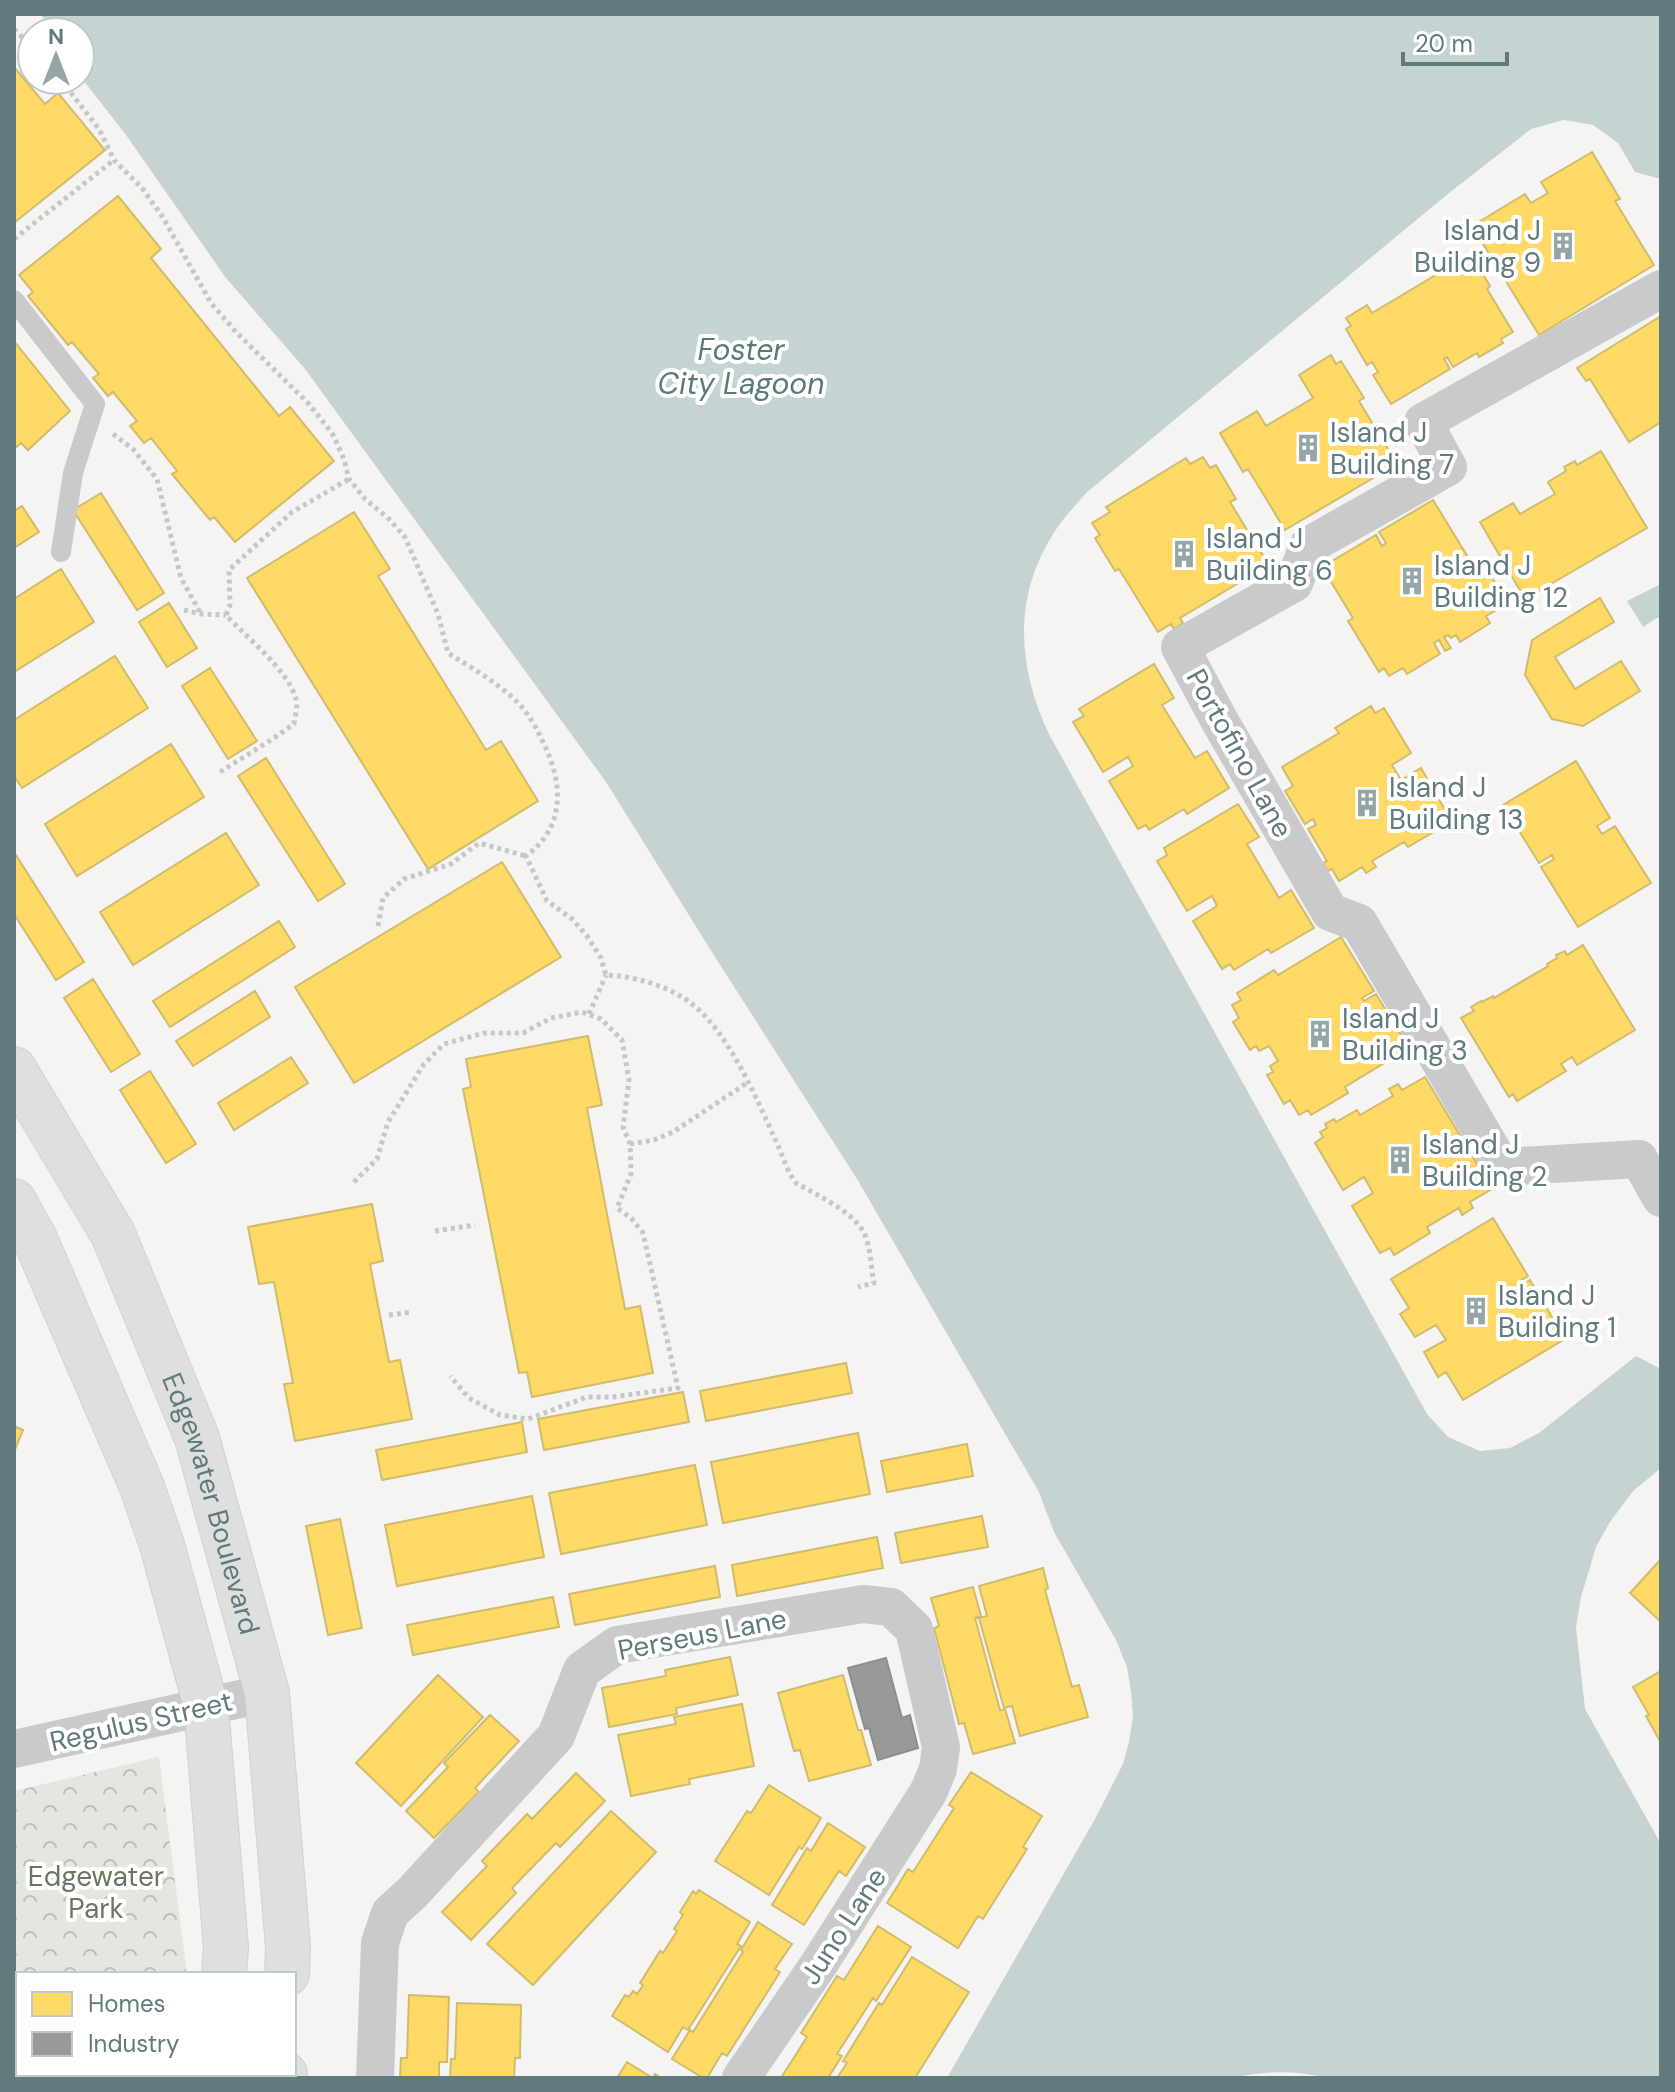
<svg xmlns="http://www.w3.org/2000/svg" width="1675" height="2092" font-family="'DM Sans',sans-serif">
<defs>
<pattern id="park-crowns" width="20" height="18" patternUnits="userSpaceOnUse" patternTransform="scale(2)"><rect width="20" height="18" fill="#e4e6e0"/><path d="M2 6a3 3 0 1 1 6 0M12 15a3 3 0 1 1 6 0" fill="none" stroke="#bcbfbb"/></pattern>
</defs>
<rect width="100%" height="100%" fill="#f5f4f3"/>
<path fill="url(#park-crowns)" d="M 159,1757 L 187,1974 L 18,1974 L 18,2074 L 181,2074 L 180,2078 L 14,2078 L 14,1791 Z"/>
<path fill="#c5d3d2" d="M 41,14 L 1661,14 L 1661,179 L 1635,172 L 1618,143 L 1593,125 L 1564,120 L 1531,129 L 1449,193 L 1086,493 C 1078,503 1070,511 1062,521 C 1012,589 1015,663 1050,736 L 1427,1414 L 1448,1437 L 1480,1451 L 1510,1448 L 1539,1433 L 1636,1356 L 1661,1369 L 1661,1468 L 1633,1491 L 1610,1522 L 1596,1547 L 1581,1597 L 1576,1627 L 1585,1709 L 1661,1844 L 1661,2078 L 1326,2078 C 1294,2070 1264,2071 1232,2078 L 947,2078 L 1095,1819 L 1123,1764 L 1129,1742 L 1133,1716 L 1131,1692 L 1127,1667 L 1116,1640 L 1054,1532 L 1039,1492 L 857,1179 L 715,957 L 606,782 L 305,369 L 226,278 L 126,135 L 80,76 L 80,32 L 50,32 Z
M 1661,584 L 1661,618 L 1657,618 L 1643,627 L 1627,601 Z"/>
<path fill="#ffd966" stroke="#cfbc6d" stroke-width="2" d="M 14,67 L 45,104 L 58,93 L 105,150 L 14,223 Z
M 1592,152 L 1620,199 L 1615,201 L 1654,265 L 1539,335 L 1472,226 L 1525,194 L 1531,203 L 1548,193 L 1541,182 Z
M 118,196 L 161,249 L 151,258 L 279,416 L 290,407 L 334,461 L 235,542 L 214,517 L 210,520 L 172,474 L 177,471 L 151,438 L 144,443 L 130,426 L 137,421 L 113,392 L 108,396 L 93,378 L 99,374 L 72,342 L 68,345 L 28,296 L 33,292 L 19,275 Z
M 1471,254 L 1490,286 L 1487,289 L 1513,332 L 1501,339 L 1503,343 L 1479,357 L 1477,353 L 1453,367 L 1447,357 L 1444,359 L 1450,369 L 1391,404 L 1373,375 L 1378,372 L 1372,362 L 1367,365 L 1346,329 L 1351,326 L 1346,318 L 1367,305 L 1372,313 Z
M 1661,316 L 1661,422 L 1629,442 L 1590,379 L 1586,381 L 1577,368 Z
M 14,341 L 70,411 L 28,450 L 21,443 L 14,449 Z
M 1331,355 L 1336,364 L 1341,361 L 1364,398 L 1359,401 L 1397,464 L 1285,530 L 1248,469 L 1243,472 L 1220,433 L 1257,411 L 1266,426 L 1313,398 L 1299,375 Z
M 1601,451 L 1647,528 L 1525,599 L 1480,522 L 1513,503 L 1520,514 L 1555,494 L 1548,482 L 1566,471 L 1564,467 L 1575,461 L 1577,465 Z
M 1203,457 L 1210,468 L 1216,465 L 1236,499 L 1230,502 L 1249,533 L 1253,531 L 1260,542 L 1256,544 L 1269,565 L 1256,573 L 1259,577 L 1250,582 L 1247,578 L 1180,618 L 1183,623 L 1174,629 L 1171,624 L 1158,632 L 1119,569 L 1115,571 L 1095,538 L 1100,535 L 1092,523 L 1110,512 L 1106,507 L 1186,458 L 1190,464 Z
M 101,493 L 164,593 L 137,610 L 73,510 Z
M 1433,500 L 1471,562 L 1479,557 L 1502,594 L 1494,600 L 1500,608 L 1486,616 L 1490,623 L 1460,642 L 1456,635 L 1451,638 L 1448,635 L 1444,637 L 1451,648 L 1445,651 L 1439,640 L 1434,643 L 1440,654 L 1407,674 L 1403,668 L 1389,676 L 1384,668 L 1379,672 L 1348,621 L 1353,618 L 1322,567 L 1376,535 L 1382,546 L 1386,543 L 1379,532 Z
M 22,506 L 39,532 L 14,548 L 14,511 Z
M 354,512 L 390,569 L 378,576 L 486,750 L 501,741 L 538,801 L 428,869 L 247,578 Z
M 61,569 L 94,622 L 14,672 L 14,599 Z
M 1600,598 L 1614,622 L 1555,657 L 1575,689 L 1621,661 L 1640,691 L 1583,726 L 1552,719 L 1525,675 L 1532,640 Z
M 169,603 L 197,648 L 167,667 L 139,622 Z
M 115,656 L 148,708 L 22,788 L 14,776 L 14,720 Z
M 1154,664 L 1174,698 L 1162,705 L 1195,758 L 1207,751 L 1229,788 L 1187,814 L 1184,809 L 1149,830 L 1146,825 L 1138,829 L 1109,781 L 1133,766 L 1128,757 L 1103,772 L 1073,722 L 1084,716 L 1079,709 Z
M 210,668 L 257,741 L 228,759 L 182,686 Z
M 1371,706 L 1375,713 L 1384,708 L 1411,753 L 1392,765 L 1401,780 L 1421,768 L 1448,815 L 1440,820 L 1444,826 L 1408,847 L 1404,842 L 1372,861 L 1376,867 L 1366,873 L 1362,867 L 1339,881 L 1332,869 L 1328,871 L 1323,863 L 1327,861 L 1308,829 L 1316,825 L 1313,819 L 1305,824 L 1285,791 L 1293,786 L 1282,767 L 1339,733 L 1335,728 Z
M 171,744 L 204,797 L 77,876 L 45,824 Z
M 266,758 L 345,884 L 318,901 L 238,776 Z
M 1576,761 L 1610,818 L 1597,826 L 1602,834 L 1615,826 L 1651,883 L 1578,927 L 1541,867 L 1554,859 L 1552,855 L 1539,863 L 1503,805 Z
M 1238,804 L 1259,837 L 1247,844 L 1279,898 L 1291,890 L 1314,928 L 1271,953 L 1268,949 L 1234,970 L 1230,964 L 1222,969 L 1193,921 L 1217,906 L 1212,896 L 1187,911 L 1157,861 L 1167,855 L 1164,848 Z
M 226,833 L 259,885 L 133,965 L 100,912 Z
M 14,852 L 84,962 L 56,980 L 14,914 Z
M 502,862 L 561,957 L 354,1083 L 295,987 Z
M 279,921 L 295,947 L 170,1027 L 153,1001 Z
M 1341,937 L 1374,991 L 1362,998 L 1364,1001 L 1376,994 L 1409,1048 L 1345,1087 L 1348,1093 L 1311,1115 L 1308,1110 L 1299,1115 L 1290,1100 L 1284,1104 L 1267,1075 L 1273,1072 L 1270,1066 L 1278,1061 L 1269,1046 L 1259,1051 L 1256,1046 L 1250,1050 L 1233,1022 L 1239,1018 L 1232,1005 L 1241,1000 L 1237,993 L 1274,970 L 1278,975 Z
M 1583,945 L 1635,1030 L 1577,1065 L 1572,1057 L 1561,1064 L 1566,1071 L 1517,1101 L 1513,1094 L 1509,1097 L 1461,1018 L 1474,1011 L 1471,1007 L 1481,1001 L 1482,1002 L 1493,996 L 1494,998 L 1548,966 L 1547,964 L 1557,958 L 1556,955 L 1565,951 L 1567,955 Z
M 93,979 L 140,1054 L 111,1072 L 64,998 Z
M 255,991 L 270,1017 L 193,1066 L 176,1041 Z
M 588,1036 L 602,1105 L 587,1108 L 625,1309 L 640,1306 L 653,1373 L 532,1397 L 527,1372 L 519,1373 L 463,1089 L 471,1087 L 466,1059 Z
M 291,1057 L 308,1083 L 234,1130 L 218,1103 Z
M 150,1071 L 196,1144 L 166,1163 L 120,1090 Z
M 1425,1077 L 1492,1189 L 1470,1202 L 1473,1208 L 1462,1215 L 1459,1208 L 1427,1227 L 1430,1233 L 1394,1255 L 1390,1248 L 1380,1253 L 1352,1206 L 1373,1193 L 1364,1177 L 1343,1190 L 1315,1143 L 1323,1137 L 1320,1132 L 1327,1128 L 1325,1124 L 1334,1119 L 1336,1122 L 1357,1110 L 1360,1115 L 1393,1096 L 1389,1089 L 1398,1084 L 1402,1090 Z
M 372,1204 L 383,1261 L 370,1264 L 389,1362 L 400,1360 L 412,1419 L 295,1441 L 284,1384 L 293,1383 L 274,1282 L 259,1284 L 248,1227 Z
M 1493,1218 L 1528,1276 L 1517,1283 L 1520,1287 L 1530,1280 L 1565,1339 L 1463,1400 L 1446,1372 L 1438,1377 L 1424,1352 L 1446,1340 L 1436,1325 L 1415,1337 L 1400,1314 L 1409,1308 L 1391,1279 Z
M 846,1363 L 852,1393 L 706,1421 L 700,1391 Z
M 683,1392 L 689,1422 L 544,1450 L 538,1419 Z
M 522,1422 L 527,1452 L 382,1480 L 376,1450 Z
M 14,1426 L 23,1430 L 14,1452 Z
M 858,1433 L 870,1494 L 723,1523 L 711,1462 Z
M 967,1444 L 973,1476 L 887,1492 L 881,1461 Z
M 695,1465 L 707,1525 L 561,1554 L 549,1493 Z
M 532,1496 L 544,1557 L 397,1586 L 385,1525 Z
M 982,1516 L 988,1547 L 901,1563 L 895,1533 Z
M 340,1519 L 362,1628 L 328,1635 L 306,1526 Z
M 877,1537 L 883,1568 L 737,1596 L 732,1565 Z
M 1661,1559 L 1661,1622 L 1630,1593 Z
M 715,1566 L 720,1597 L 575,1625 L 569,1594 Z
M 1043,1568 L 1048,1588 L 1045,1590 L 1072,1687 L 1079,1685 L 1088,1717 L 1020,1736 L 1012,1706 L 1004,1708 L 979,1618 L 987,1616 L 979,1586 Z
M 973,1587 L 981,1616 L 975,1618 L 1000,1710 L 1005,1709 L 1015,1743 L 973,1754 L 964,1723 L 959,1724 L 934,1628 L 939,1626 L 931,1598 Z
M 553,1597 L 559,1627 L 413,1655 L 407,1625 Z
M 730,1657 L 738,1695 L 676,1708 L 677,1714 L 609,1727 L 602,1688 L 666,1676 L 665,1670 Z
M 1661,1671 L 1661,1743 L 1646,1716 L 1649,1715 L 1633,1687 Z
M 438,1675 L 483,1717 L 401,1806 L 356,1763 Z
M 843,1675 L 858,1730 L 861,1730 L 871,1765 L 809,1781 L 800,1750 L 794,1751 L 778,1693 Z
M 742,1704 L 754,1766 L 689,1779 L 690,1784 L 631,1796 L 618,1735 L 676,1724 L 674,1717 Z
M 490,1715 L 519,1741 L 475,1788 L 479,1792 L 434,1838 L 406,1811 L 448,1767 L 444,1763 Z
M 971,1772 L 1042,1816 L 1023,1847 L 1027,1849 L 983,1919 L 978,1916 L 958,1948 L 887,1903 L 908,1869 L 913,1872 L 954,1808 L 949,1805 Z
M 576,1773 L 605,1801 L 560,1847 L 556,1843 L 512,1888 L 516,1893 L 471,1940 L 442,1912 L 487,1866 L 482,1861 L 527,1814 L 532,1819 Z
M 769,1785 L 821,1818 L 802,1849 L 799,1847 L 769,1895 L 715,1861 L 747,1811 L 751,1813 Z
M 611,1811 L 656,1852 L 533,1985 L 487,1944 Z
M 828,1823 L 865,1847 L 846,1876 L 839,1871 L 804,1925 L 772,1905 L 807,1848 L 811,1851 Z
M 699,1890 L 750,1922 L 737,1944 L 741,1946 L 688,2030 L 683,2027 L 668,2052 L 612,2016 L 625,1995 L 629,1997 L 633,1991 L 637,1994 L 643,1985 L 640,1983 L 660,1951 L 663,1953 L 677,1931 L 674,1929 L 683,1915 L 680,1912 L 693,1891 L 696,1894 Z
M 758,1922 L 792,1944 L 775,1969 L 780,1972 L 727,2056 L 722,2053 L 707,2078 L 703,2078 L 672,2059 L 690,2030 L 693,2032 L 743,1952 L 741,1950 Z
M 878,1926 L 911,1947 L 876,2001 L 873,1998 L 837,2054 L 842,2056 L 828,2078 L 781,2078 L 807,2037 L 801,2033 L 837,1976 L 844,1980 Z
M 912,1957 L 969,1992 L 915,2078 L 837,2078 L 847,2063 L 843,2061 L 879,2003 L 882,2005 Z
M 409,1995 L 449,1997 L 447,2062 L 439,2062 L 439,2078 L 400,2078 L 401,2058 L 407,2058 Z
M 457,2003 L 521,2005 L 520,2058 L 515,2058 L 514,2078 L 450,2078 L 451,2059 L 455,2059 Z
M 627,2062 L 653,2078 L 655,2074 L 661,2078 L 617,2078 Z"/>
<path fill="#999" stroke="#889091" stroke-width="2" d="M 886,1658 L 902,1718 L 910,1715 L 918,1748 L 878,1760 L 869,1728 L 865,1729 L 848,1668 Z"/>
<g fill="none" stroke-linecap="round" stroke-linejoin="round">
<defs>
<g id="secondary">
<path id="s1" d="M 14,1069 L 113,1234 L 197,1438 L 267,1693 L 288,1947 L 287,1974"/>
<path d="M 14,1201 L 35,1239 L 142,1487 L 162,1545 L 206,1706 L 226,1947 L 224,1974"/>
<path d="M 218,2078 L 218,2074"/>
<path d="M 285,2078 L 285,2074"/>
</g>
</defs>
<use href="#secondary" stroke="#d0d1d1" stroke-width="46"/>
<path stroke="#c6c8c8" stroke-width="5" stroke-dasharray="4 4" stroke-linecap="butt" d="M 14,29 L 32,47
M 61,80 L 99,129 L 114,160 L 142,188 L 162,216 L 211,303 L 236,332 L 308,403 L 332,433 L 344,459 L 349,479 L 365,499 L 389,519 L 405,537 L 438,614 L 448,653 C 470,667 495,681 514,699 C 527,711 535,725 542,740 C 563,781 567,826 526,856 L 547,901 L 572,919 L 587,936 L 601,958 L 606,975 C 633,976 670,986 692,1004 C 728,1032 756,1097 775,1139 C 782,1153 786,1170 796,1183 C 817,1195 859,1214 866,1238 C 871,1252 871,1268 874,1283 L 858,1287
M 14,239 L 114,160
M 113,434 L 133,449 L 157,479 L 181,578 L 201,614
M 184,610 L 201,614 L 226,615
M 220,772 L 271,740 L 294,724 C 295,716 298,706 296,699 C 288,670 247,638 226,615 L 230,605 L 229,570 L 292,512 L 349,479
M 378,926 L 383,898 L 404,879 L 451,864 L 479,843 L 526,856
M 589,1014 L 606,975
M 630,1144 L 654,1140 L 673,1132 L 747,1083
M 354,1182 L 377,1159 L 388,1122 L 424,1064 L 444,1044 L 484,1033 L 523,1033 L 551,1018 L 582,1012 L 601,1019 L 622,1040 L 629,1080 L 623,1127 L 630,1144 L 631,1174 L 617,1208 L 631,1218 L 643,1233 L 678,1388 L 613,1397 L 587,1397 L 528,1419 L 500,1415 L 469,1398 L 450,1376
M 435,1231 L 475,1225
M 389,1315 L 412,1312"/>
<path stroke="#c9cacb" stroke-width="20" d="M 14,300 L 95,404 L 73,473 L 61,552"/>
<path stroke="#c9cacb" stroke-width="38" d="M 1639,1159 L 1502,1167 L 1359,923 L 1330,912 L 1218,718 L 1180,647 L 1294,583 L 1308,546 L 1448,467 L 1423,422 L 1661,289
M 1639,1159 L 1661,1198
M 14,1749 L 267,1693
M 375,2078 L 380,1943 L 390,1913 L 412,1893 L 556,1736 L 582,1670 L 617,1645 L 863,1604 L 891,1607 L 914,1629 L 941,1747 L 938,1769 L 929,1791 L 819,1964 L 741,2078"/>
<use href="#secondary" stroke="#dedfdf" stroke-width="44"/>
</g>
<defs>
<symbol id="building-bare" viewBox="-9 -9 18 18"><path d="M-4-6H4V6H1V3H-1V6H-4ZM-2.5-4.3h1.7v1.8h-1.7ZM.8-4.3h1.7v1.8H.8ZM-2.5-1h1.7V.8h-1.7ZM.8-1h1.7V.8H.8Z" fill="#94a5a7" stroke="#fff" stroke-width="2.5" paint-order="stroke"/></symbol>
</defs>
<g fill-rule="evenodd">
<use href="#building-bare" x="1543" y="226" width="40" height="40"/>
<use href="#building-bare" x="1288" y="428" width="40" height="40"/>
<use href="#building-bare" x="1164" y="534" width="40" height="40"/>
<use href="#building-bare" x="1392" y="561" width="40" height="40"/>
<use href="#building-bare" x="1347" y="783" width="40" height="40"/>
<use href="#building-bare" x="1300" y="1014" width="40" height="40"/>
<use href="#building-bare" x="1380" y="1140" width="40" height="40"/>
<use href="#building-bare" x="1456" y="1291" width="40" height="40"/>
</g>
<g text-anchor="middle" stroke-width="8" stroke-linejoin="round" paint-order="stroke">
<g font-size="28" fill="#607a7e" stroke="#fff" text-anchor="start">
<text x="1541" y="240" text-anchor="end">Island J<tspan x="1541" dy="32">Building 9</tspan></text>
<text x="1330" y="442">Island J<tspan x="1330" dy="32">Building 7</tspan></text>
<text x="1206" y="548">Island J<tspan x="1206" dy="32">Building 6</tspan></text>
<text x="1434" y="575">Island J<tspan x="1434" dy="32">Building 12</tspan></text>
<text x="1389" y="797">Island J<tspan x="1389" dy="32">Building 13</tspan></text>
<text x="1342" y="1028">Island J<tspan x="1342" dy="32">Building 3</tspan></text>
<text x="1422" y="1154">Island J<tspan x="1422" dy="32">Building 2</tspan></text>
<text x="1498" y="1305">Island J<tspan x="1498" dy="32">Building 1</tspan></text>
</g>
<g font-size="28" fill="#607a7e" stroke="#fff">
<text transform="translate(1240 753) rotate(61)" y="10">Portofino Lane</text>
<text dy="10" stroke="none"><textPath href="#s1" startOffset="480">Edgewater Boulevard</textPath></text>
<text transform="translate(702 1634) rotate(-11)" y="10">Perseus Lane</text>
<text transform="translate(141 1721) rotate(-13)" y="10">Regulus Street</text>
<text transform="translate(843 1926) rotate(-57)" y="10">Juno Lane</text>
</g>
<g font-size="28" fill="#6a765f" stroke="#fff">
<text x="96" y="1886">Edgewater<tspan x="96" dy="32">Park</tspan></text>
</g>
<g font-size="30" font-style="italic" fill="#5a7a79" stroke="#fff">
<text x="741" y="360">Foster<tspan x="741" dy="34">City Lagoon</tspan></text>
</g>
</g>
<rect width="1675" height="2092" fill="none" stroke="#607a7e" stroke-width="32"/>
<rect x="16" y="1972" width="280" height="104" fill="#ffffff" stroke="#bfcacb" stroke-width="2"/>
<rect x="32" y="1992" width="40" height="24" fill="#ffd966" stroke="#bfcacb" stroke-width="2"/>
<text x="88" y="2012" font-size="24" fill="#607a7e">Homes</text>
<rect x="32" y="2032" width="40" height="24" fill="#999999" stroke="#bfcacb" stroke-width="2"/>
<text x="88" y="2052" font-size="24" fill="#607a7e">Industry</text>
<g transform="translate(56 56)"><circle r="38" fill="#ffffff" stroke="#bfcacb" stroke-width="2"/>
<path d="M0-6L14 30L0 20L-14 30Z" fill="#94a5a7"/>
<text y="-12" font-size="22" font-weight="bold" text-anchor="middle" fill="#607a7e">N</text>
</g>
<path d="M1403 52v12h104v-12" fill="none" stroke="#607a7e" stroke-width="4"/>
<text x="1415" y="52" font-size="24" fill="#607a7e" stroke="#ffffff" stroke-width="6" paint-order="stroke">20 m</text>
</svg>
